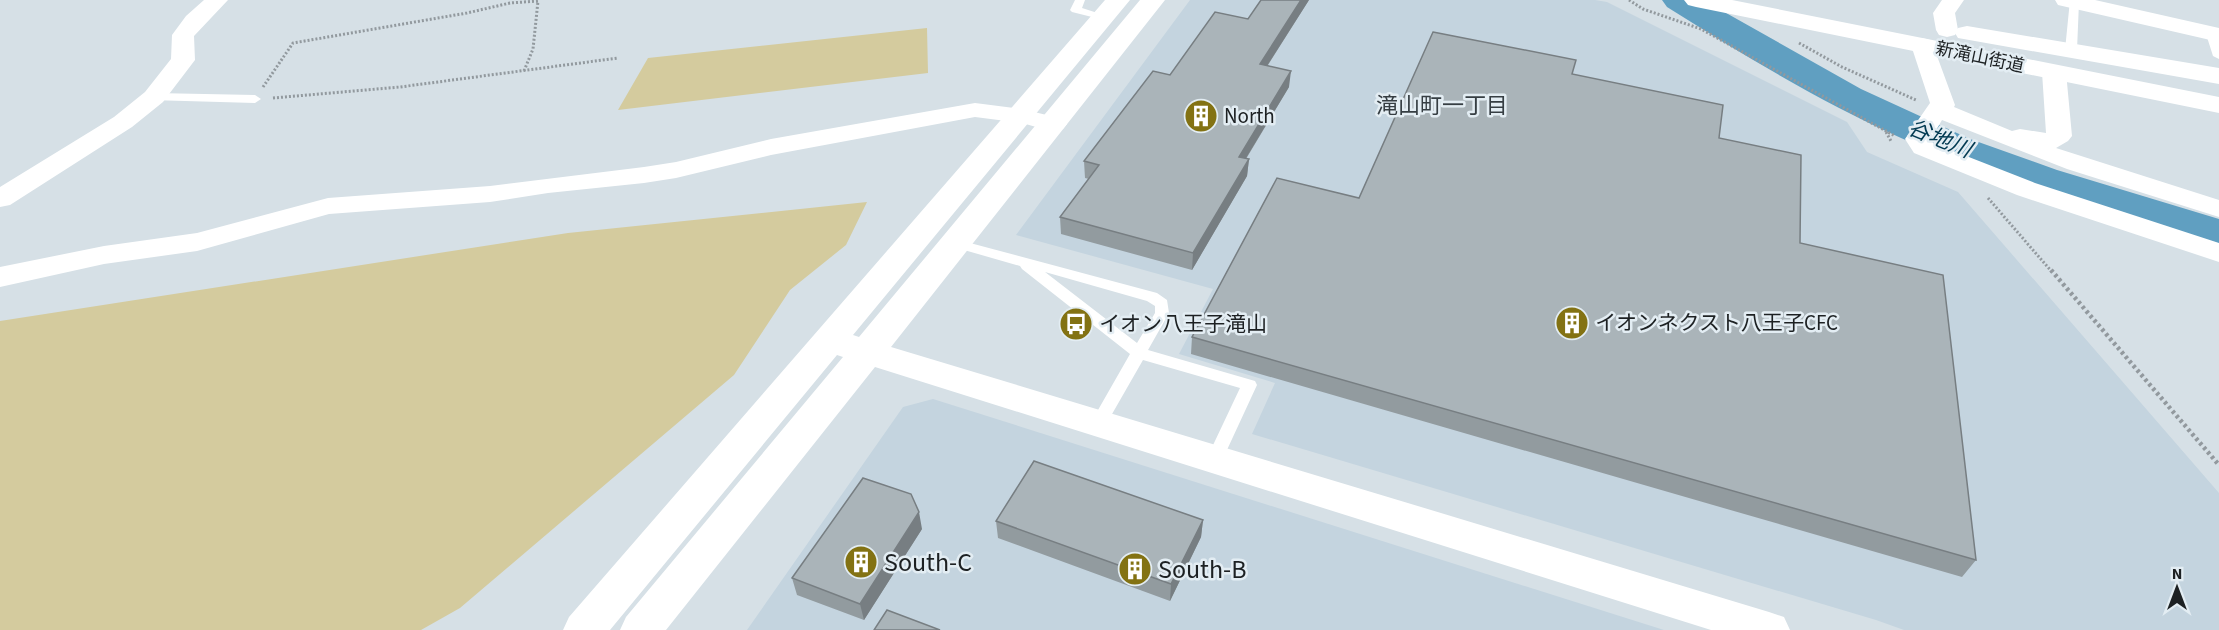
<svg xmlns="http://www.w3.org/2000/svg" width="2219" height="630" font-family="'Source Sans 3','Noto Sans JP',sans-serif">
<rect width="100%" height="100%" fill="#d6e0e6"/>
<path fill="#c4d4df" d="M 1190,0 L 1595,0 L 1607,2 L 1847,122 L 1867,152 L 1958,192 L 2219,493 L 2219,630 L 1904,630 L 1876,620 L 1252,434 L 1275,383 L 1179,354 L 1213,289 L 1016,235 Z
M 933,399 L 1664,630 L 747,630 L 903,407 Z"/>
<path fill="#d4cb9e" d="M 927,28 L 928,73 L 618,110 L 648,58 Z
M 867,202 L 846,245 L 790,290 L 734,375 L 460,608 L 421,630 L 0,630 L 0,321 L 568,233 Z"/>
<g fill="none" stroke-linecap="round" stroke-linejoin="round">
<path fill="#609fc1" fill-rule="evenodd" d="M 1662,0 L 1703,0 L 1861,89 L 1970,139 L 2057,170 L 2219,219 L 2219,247 C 2112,218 2002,183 1901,138 C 1819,101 1743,55 1667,7 Z"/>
<path stroke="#92999e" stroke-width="3" stroke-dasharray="2 2" stroke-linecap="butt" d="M 1629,0 L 1643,9 L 1701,29 L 1895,136
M 1799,43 L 1842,67 L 1916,100
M 263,87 L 293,43 L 467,13 L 510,3 L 538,1 L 533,49 L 524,71
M 273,98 L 400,87 L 618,58
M 1886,132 L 1891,141
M 1988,198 L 2052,272"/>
<path stroke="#92999e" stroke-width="4.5" stroke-dasharray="3 3" stroke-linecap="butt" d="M 2051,270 L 2219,465"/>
<path fill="#fff" fill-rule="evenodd" d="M 1075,0 L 1085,0 L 1082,8 L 1110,17 L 1104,20 L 1072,12 L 1070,10 Z
M 2070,0 L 2079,2 L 2077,50 L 2071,53 L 2065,50 Z
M 2212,31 L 2216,32 L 2219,38 L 2219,59 L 2213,56 L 2206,34 Z
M 154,93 L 255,95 L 261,99 L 255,103 L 150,100 L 150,94 Z
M 955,239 L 1157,293 L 1167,300 L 1169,313 L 1148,350 L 1255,381 L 1257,385 L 1220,465 L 1214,466 L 1208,465 L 1206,460 L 1240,388 L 1143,360 L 1104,428 L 1092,428 L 1090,424 L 1130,354 L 1022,269 L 1020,266 L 950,246 L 948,243 ZM 1045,272 L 1147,301 L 1155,306 L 1155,313 L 1137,343 Z"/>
<path fill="#fff" fill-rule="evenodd" d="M 204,0 L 228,0 L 194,36 L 195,60 L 163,102 L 132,127 L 10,205 L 0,207 L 0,187 L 114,117 L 145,92 L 171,59 L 172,35 L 186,16 Z
M 1942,0 L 1964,0 L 1955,13 L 1958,30 L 1955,35 L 1947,37 L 1939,35 L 1936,30 L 1933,13 Z
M 2055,0 L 2095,0 L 2219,28 L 2219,42 L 2058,5 Z
M 1922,38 L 1930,40 L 1933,45 L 1955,105 L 1954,107 L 2012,131 L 2020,129 L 2046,133 L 2042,72 L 2046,67 L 2054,65 L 2062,67 L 2066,72 L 2072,136 L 2068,141 L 2056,148 L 2219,200 L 2219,217 L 2067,169 L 1942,120 L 1931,139 L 1933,143 L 2035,183 L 2219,243 L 2219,262 L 2017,195 L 1914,153 L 1905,139 L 1930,103 L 1911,45 L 1914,40 Z
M 975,103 L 1022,109 L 1063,119 L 1067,124 L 1063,129 L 1054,132 L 1022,123 L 975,117 L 771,155 L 676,178 L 644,183 L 548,193 L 490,202 L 329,214 L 197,251 L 104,264 L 0,287 L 0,267 L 104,246 L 197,233 L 328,198 L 490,186 L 644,167 L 676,162 L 771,139 Z"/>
<path fill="#fff" fill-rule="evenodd" d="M 1105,0 L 1130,0 L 853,335 L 859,337 L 1140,0 L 1165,0 L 891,347 L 1769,612 L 1784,617 L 1790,630 L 1711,630 L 875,367 L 666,630 L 620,630 L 626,617 L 843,357 L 837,355 L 610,630 L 563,630 L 569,617 Z"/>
<path fill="#fff" fill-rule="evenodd" d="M 1684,0 L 1732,0 L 2219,97 L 2219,113 L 1696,7 L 1688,5 Z
M 1967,26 L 2219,68 L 2219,84 L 1958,38 L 1955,33 L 1958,28 Z"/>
</g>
<path fill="#929b9f" d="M 1309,0 L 1268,65 L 1289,87 L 1246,159 L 1249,159 L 1247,176 L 1192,270 L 1061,234 L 1060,217 L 1089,179 L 1085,178 L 1084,161 L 1170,75 L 1248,19 Z
M 1719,138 L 1800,243 L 1976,560 L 1962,577 L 1191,354 L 1192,337 L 1359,198 Z
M 1203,520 L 1201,537 L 1170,601 L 998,538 L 996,521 Z
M 922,529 L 864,620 L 797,595 L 792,578 Z"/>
<path fill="#777e82" d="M 1301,0 L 1309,0 L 1258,80 L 1260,64 Z
M 1291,71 L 1289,87 L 1237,173 L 1239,157 Z
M 1249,159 L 1247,176 L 1192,270 L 1193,253 Z
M 919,512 L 922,529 L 864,620 L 860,604 Z
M 1203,520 L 1201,537 L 1170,601 L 1171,584 Z"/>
<path fill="#aab4b9" stroke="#777e82" stroke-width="1.5" d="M 1261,0 L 1301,0 L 1260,64 L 1291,71 L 1239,157 L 1249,159 L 1193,253 L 1060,217 L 1099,165 L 1084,161 L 1153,71 L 1170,75 L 1215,12 L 1248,19 Z
M 1433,32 L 1576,60 L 1572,74 L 1723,105 L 1719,138 L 1801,155 L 1800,243 L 1943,275 L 1976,560 L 1192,337 L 1277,178 L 1359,198 Z
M 1034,461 L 1203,520 L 1171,584 L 996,521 Z
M 863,478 L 911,494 L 919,512 L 860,604 L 792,578 Z
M 887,610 L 940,630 L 874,630 Z"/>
<defs>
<symbol id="building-disc" viewBox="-11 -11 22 22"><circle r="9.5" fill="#837213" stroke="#e3edf3"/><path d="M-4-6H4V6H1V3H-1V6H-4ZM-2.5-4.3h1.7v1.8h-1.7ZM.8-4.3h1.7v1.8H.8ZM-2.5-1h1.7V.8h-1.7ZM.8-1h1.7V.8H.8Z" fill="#fff"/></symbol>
<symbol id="bus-disc" viewBox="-11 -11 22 22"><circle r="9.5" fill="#837213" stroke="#e3edf3"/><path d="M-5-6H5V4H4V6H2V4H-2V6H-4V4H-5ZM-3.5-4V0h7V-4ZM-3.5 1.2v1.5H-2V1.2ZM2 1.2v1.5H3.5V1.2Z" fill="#fff"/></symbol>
</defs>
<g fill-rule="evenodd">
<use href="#building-disc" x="1182" y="97" width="38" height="38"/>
<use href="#building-disc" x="1553" y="304" width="38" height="38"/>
<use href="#bus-disc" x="1057" y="305" width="38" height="38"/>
<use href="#building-disc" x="842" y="543" width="38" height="38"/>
<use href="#building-disc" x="1116" y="550" width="38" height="38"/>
</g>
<g text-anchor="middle" stroke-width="5" stroke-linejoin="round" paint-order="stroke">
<g font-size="18" fill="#1d2123" stroke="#e3edf3">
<text transform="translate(1980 57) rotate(12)" y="6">新滝山街道</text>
</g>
<g font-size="21" fill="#1d2123" stroke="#e3edf3" text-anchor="start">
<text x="1224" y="123">North</text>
<text x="1595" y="330">イオンネクスト八王子CFC</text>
<text x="1099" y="331">イオン八王子滝山</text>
</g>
<g font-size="22" fill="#363e43" stroke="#e3edf3">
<text x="1442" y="113">滝山町一丁目</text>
</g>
<g font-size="22" font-style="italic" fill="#023a52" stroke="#e3edf3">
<text transform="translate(1940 138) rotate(22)" y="8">谷地川</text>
</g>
<g font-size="26" fill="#1d2123" stroke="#e3edf3" text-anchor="start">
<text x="884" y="571">South-C</text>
<text x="1158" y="578">South-B</text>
</g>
</g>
<g transform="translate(2177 588)" stroke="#e3edf3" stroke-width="4.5" paint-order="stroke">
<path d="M0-4.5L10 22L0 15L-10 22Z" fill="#1d2123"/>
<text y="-9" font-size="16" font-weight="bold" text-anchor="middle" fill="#1d2123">N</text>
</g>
</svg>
